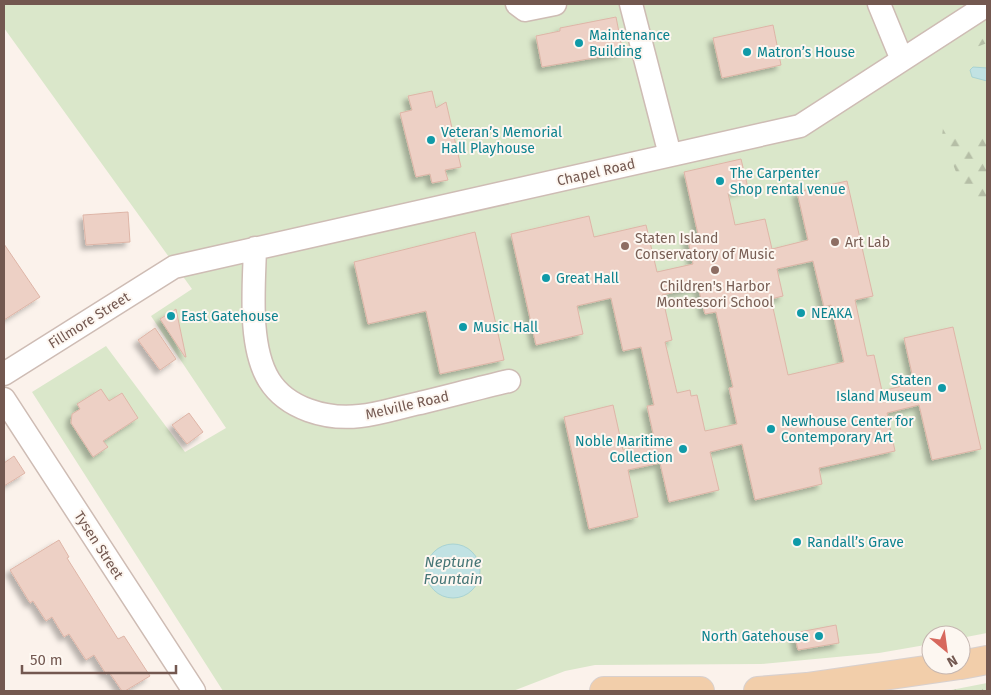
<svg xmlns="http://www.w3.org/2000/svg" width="991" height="695" font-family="'Fira Sans',sans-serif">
<defs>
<pattern id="forest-firs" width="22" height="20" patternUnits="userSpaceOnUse" patternTransform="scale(1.25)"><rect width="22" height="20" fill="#dae7ca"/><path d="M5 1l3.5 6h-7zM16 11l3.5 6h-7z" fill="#b5bea6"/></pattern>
<filter id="shadow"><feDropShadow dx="-4.5" dy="4.5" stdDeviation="2.5" flood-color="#0004"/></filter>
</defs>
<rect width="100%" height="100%" fill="#fbf2eb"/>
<path fill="#dae7ca" d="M 4,4 L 987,4 L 987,633 L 961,638 L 961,635 L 931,635 L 931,644 L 879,653 L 761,664 L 595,665 L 565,671 L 513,691 L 223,691 L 32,392 L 106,346 L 185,452 L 226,428 L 151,316 L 192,289 L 4,28 Z"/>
<path fill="url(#forest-firs)" d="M 987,34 L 987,43 L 964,52 L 961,49 L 963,44 Z
M 946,125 L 951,125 L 966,141 L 971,143 L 987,127 L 987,198 L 980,204 L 972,204 L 965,195 L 942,136 L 943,128 Z
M 987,683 L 987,691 L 946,691 Z"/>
<path fill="#c1e2e3" stroke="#a8d3d3" d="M 973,67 L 987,68 L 987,81 L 972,77 L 970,70 Z
M426 571a27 27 0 1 1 54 0a27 27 0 1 1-54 0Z"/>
<path fill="#edd0c5" stroke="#deb5a7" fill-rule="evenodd" filter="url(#shadow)" d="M 616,17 L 623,53 L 542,67 L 536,36 L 560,31 L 560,28 Z
M 773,25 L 781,65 L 722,78 L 713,38 Z
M 432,91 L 436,108 L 446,102 L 461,167 L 445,170 L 448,180 L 432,183 L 430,174 L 416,177 L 400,113 L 412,110 L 408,96 Z
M 741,159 L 748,188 L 728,193 L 735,225 L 765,219 L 772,249 L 808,240 L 797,192 L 847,181 L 873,296 L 855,300 L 867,356 L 874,355 L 882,391 L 914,383 L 904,338 L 953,327 L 981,449 L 932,460 L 919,405 L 887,413 L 895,451 L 819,468 L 822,484 L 755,500 L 742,444 L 710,452 L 719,490 L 669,502 L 660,463 L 628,470 L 638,517 L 589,529 L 564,417 L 613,405 L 623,450 L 655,442 L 647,406 L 654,405 L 641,347 L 623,351 L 611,298 L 577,306 L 583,334 L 536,345 L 511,234 L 589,216 L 594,237 L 646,225 L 657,272 L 693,264 L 687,236 L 698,234 L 684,172 ZM 813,261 L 824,307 L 831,305 L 844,362 L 788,375 L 771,299 L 783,296 L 777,269 ZM 698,287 L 705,314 L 716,312 L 733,387 L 729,388 L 737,424 L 705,431 L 697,395 L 691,396 L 690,390 L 677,393 L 665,342 L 672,340 L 662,295 Z
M 128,212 L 130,242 L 86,245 L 83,215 Z
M 475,232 L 504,360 L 440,374 L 426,311 L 368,324 L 354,262 Z
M 4,244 L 40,297 L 4,320 Z
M 176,309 L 186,357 L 185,357 L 160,319 Z
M 155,328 L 176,359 L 160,370 L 138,340 Z
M 101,389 L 109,401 L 122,393 L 138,418 L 103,441 L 108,447 L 93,457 L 71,423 L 72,414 L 80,409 L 77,404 Z
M 189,413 L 203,432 L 187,444 L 172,425 Z
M 14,456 L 25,473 L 4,486 L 4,463 Z
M 59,540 L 69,557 L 67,558 L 118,639 L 124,636 L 150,676 L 125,691 L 122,691 L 109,672 L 106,674 L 94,655 L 86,660 L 69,634 L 64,637 L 52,617 L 46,621 L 33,601 L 30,603 L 10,570 Z
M 836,625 L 839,643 L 798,650 L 794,633 Z"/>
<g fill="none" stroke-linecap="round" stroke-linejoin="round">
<defs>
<path id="minor" d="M 517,4 L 525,10 L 555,4
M 631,4 L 670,155
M 879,4 L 902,60
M 255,248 C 254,286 248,346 269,380 C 287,409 327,420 360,416 C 380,414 400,407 420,403 C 449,396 479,388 509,381
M 4,374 L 174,267 L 800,126 L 987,5
M 4,399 L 194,691"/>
<path id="major" d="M 961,665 L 987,660
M 604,691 L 700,691
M 758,691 L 807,687 L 960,665"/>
</defs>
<use href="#minor" stroke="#cebcb4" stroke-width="25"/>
<use href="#major" stroke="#d8d0ce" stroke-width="30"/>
<use href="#minor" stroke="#fff" stroke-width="22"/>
<use href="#major" stroke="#f2ceaa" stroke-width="28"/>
</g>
<g fill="#0f9aa8" stroke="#fdf7f1" stroke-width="2">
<circle cx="579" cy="43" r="5"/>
<circle cx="747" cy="52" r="5"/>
<circle cx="431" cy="140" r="5"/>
<circle cx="720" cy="181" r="5"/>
<circle cx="546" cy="278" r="5"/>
<circle cx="801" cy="313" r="5"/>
<circle cx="171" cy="316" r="5"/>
<circle cx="463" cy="327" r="5"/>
<circle cx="942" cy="388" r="5"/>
<circle cx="771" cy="429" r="5"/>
<circle cx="683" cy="449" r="5"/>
<circle cx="797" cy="542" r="5"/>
<circle cx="819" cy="636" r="5"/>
</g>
<g fill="#8d6e63" stroke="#fdf7f1" stroke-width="2">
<circle cx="835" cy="242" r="5"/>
<circle cx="625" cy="246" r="5"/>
<circle cx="715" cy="270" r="5"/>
</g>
<g text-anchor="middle" stroke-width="4" stroke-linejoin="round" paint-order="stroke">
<g font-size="14" fill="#0d838f" stroke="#fdf7f1" text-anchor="start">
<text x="589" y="40">Maintenance<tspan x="589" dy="16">Building</tspan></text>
<text x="757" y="57">Matron’s House</text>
<text x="441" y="137">Veteran’s Memorial<tspan x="441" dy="16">Hall Playhouse</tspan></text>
<text x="730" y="178">The Carpenter<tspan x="730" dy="16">Shop rental venue</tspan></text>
<text x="556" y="283">Great Hall</text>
<text x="811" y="318">NEAKA</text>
<text x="181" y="321">East Gatehouse</text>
<text x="473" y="332">Music Hall</text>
<text x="932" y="385" text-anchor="end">Staten<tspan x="932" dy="16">Island Museum</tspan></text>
<text x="781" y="426">Newhouse Center for<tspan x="781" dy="16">Contemporary Art</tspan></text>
<text x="673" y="446" text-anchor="end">Noble Maritime<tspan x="673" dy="16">Collection</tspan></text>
<text x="807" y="547">Randall’s Grave</text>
<text x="809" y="641" text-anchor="end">North Gatehouse</text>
</g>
<g font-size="14" fill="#735850" stroke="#fdf7f1">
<text transform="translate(596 172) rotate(-13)" y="5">Chapel Road</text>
<text transform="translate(89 320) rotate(-32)" y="5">Fillmore Street</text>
<text transform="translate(407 405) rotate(-13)" y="5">Melville Road</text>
<text transform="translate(99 545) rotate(57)" y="5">Tysen Street</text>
</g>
<g font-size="14" fill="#785e54" stroke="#fdf7f1" text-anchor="start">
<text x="635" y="243">Staten Island<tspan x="635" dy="16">Conservatory of Music</tspan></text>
<text x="845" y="247">Art Lab</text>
<text x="715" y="291" text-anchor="middle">Children's Harbor<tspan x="715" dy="16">Montessori School</tspan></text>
</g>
<g font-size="15" font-style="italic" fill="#457576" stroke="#fdf7f1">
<text x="453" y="567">Neptune<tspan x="453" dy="17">Fountain</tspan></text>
</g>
</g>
<rect width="991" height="695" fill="none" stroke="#735850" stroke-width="10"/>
<g transform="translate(946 650) rotate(151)"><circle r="24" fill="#fdf7f1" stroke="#c6b7b1"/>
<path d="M0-4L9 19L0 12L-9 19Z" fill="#d7685d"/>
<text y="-8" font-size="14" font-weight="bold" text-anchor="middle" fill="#735850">N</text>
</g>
<path d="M22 665v8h154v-8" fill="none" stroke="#735850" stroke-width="2.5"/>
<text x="30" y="665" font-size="15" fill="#735850" stroke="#fdf7f1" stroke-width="4" paint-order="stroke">50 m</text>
</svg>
